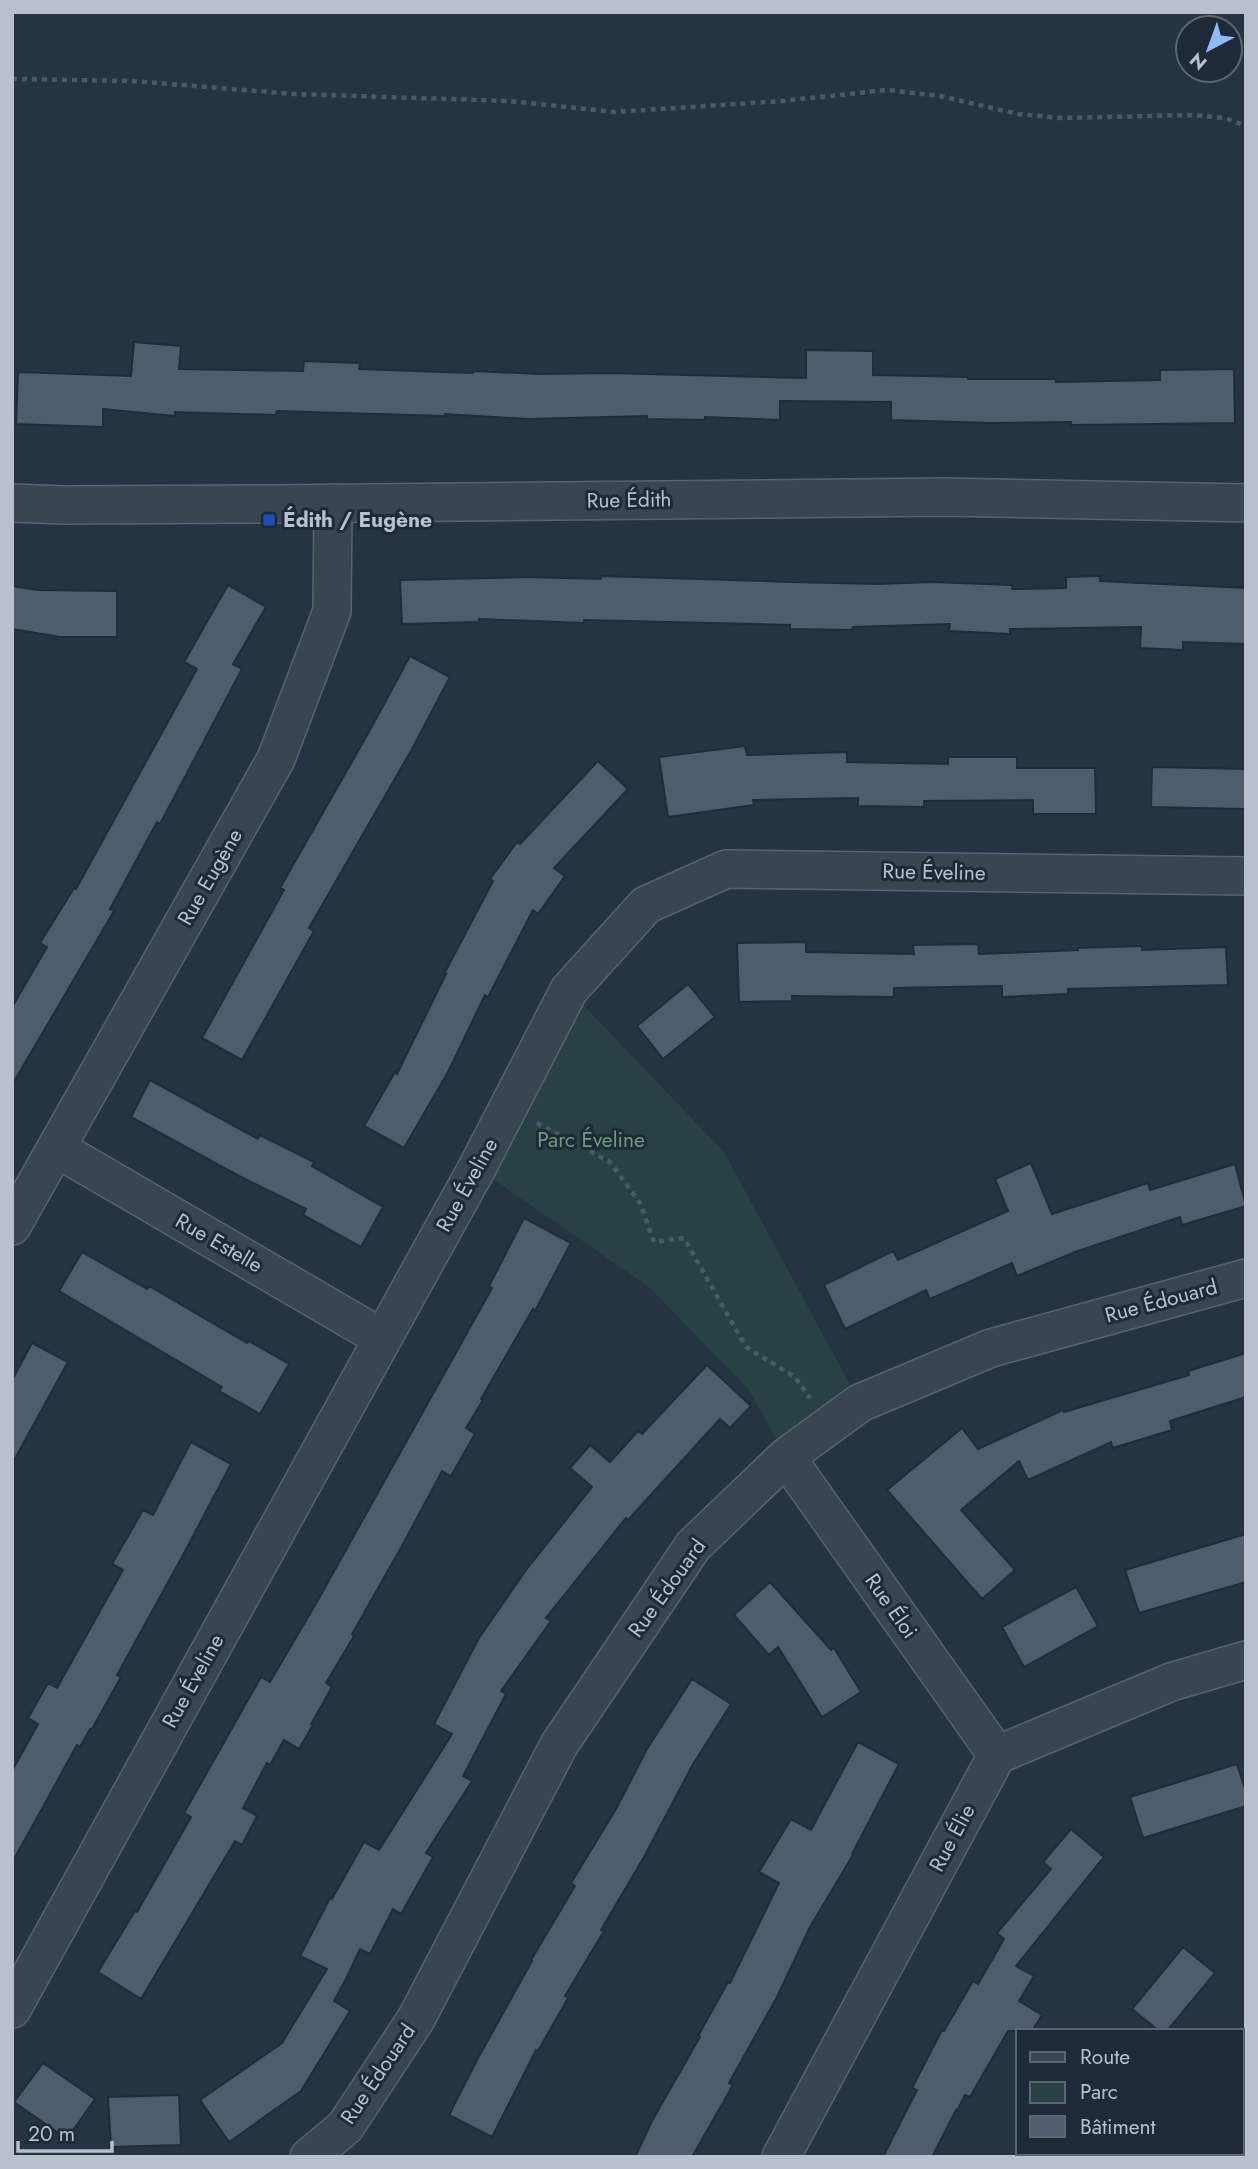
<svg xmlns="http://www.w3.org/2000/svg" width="1258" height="2169" font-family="Jost,sans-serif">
<rect width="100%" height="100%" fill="#263343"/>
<path fill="#284144" d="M 569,990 L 724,1152 L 860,1403 L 786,1457 L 749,1390 L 649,1287 L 477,1168 Z"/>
<path fill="#4f5c6e" stroke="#212c39" stroke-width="2" d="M 134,342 L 181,346 L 179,369 L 303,371 L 304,361 L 360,363 L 359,369 L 473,373 L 473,371 L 541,374 L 609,373 L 806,378 L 806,350 L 873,351 L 873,375 L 968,377 L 968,379 L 1056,379 L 1056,382 L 1160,380 L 1160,370 L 1234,369 L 1235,423 L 1071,425 L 1071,422 L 991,423 L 891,420 L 891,402 L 780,401 L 780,420 L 705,417 L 705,420 L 647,419 L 647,416 L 528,419 L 445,414 L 445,416 L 277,411 L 276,415 L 175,412 L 175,416 L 103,409 L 103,427 L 16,424 L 18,372 L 131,376 Z
M 601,576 L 792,582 L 878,584 L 932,582 L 1012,585 L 1012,589 L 1066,588 L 1066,577 L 1100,576 L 1100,581 L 1246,588 L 1246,644 L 1183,642 L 1183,650 L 1140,648 L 1141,627 L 1010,629 L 1010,634 L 949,631 L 950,624 L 853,627 L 852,630 L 790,629 L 790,625 L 584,620 L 584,623 L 479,619 L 479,622 L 402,624 L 400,580 L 527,577 L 601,579 Z
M 228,585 L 266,607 L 233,664 L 242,669 L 160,824 L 157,822 L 110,909 L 114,911 L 12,1085 L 12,1007 L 47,947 L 40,943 L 74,888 L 76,889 L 197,669 L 184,662 Z
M 12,586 L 38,590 L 117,591 L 117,637 L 60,637 L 12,629 Z
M 410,656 L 450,677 L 412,749 L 309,928 L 314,931 L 242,1060 L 202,1038 L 284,890 L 280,888 L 370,730 Z
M 745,746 L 747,755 L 847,752 L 847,762 L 948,764 L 948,757 L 1017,757 L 1017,768 L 1095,768 L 1096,814 L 1033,814 L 1033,800 L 924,801 L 924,807 L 858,806 L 858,798 L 753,800 L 754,805 L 668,817 L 659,757 Z
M 598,761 L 628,789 L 554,868 L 565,876 L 538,914 L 533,910 L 488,997 L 485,995 L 448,1072 L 404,1148 L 364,1126 L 395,1072 L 397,1074 L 446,974 L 444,974 L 493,881 L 490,879 L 517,842 L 520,844 Z
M 1152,767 L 1246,769 L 1246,809 L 1151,807 Z
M 806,942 L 806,952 L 914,954 L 913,945 L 978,944 L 979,954 L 1078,950 L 1078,948 L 1142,946 L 1142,950 L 1226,947 L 1228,985 L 1068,989 L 1068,994 L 1002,997 L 1002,986 L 894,988 L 894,997 L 792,996 L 792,1001 L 739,1002 L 737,943 Z
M 688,984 L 715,1017 L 663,1059 L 637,1026 Z
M 150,1080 L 258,1139 L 260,1135 L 314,1162 L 312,1166 L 383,1207 L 361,1247 L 303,1215 L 306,1209 L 239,1176 L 131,1117 Z
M 1031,1163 L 1052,1214 L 1148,1183 L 1150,1190 L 1235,1164 L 1246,1206 L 1182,1225 L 1180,1217 L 1075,1252 L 1017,1276 L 1012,1263 L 930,1299 L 926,1290 L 845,1329 L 824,1285 L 893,1251 L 898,1260 L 1008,1211 L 995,1179 Z
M 524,1218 L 571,1243 L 535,1311 L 533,1309 L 481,1399 L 483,1400 L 466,1428 L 475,1434 L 451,1476 L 442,1471 L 402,1546 L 352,1634 L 354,1636 L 326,1683 L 332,1687 L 311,1724 L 313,1725 L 299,1749 L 284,1740 L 270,1765 L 267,1763 L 243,1808 L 257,1816 L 242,1845 L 235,1841 L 141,1999 L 98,1972 L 135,1911 L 137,1912 L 191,1817 L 184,1813 L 261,1677 L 270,1682 L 318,1600 L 492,1288 L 489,1286 Z
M 82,1252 L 147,1289 L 149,1286 L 247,1343 L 249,1341 L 289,1364 L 260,1414 L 219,1391 L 222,1387 L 59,1291 Z
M 32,1343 L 68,1362 L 12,1464 L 12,1380 Z
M 1246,1353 L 1246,1397 L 1170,1421 L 1172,1430 L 1113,1448 L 1111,1442 L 1028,1480 L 1019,1461 L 961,1510 L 1015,1570 L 982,1599 L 887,1490 L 962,1428 L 978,1449 L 1063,1410 L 1064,1412 L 1189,1375 L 1188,1371 Z
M 707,1365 L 751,1406 L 730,1428 L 720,1419 L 628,1520 L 626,1518 L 546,1618 L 551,1621 L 501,1691 L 506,1694 L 463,1776 L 472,1781 L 426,1853 L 433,1857 L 401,1914 L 393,1909 L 370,1954 L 360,1949 L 346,1979 L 334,2001 L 350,2011 L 301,2091 L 229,2142 L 200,2100 L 282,2043 L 327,1969 L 300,1956 L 330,1898 L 332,1899 L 364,1842 L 379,1850 L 452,1734 L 434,1724 L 479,1638 L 526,1570 L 592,1487 L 570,1468 L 590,1445 L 610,1462 L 638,1431 L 642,1434 Z
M 191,1442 L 231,1464 L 182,1557 L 117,1675 L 121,1677 L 92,1729 L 90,1729 L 80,1747 L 77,1745 L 12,1863 L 12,1771 L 38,1724 L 28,1718 L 48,1683 L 57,1688 L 123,1570 L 112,1564 L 143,1510 L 153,1515 Z
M 1246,1534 L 1246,1582 L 1139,1613 L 1125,1570 Z
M 770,1582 L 831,1650 L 834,1648 L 861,1692 L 822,1717 L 778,1647 L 769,1655 L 734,1615 Z
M 1076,1587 L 1098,1626 L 1024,1667 L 1002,1627 Z
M 692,1679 L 731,1704 L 692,1766 L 644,1857 L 601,1930 L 604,1931 L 565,1996 L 568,1998 L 538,2051 L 536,2050 L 492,2137 L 449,2115 L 477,2060 L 532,1961 L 531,1960 L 575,1886 L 571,1883 L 616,1809 L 647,1749 Z
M 858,1742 L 899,1764 L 852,1854 L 853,1855 L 810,1927 L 777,1997 L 729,2083 L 733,2085 L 692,2157 L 635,2157 L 652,2121 L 700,2037 L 698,2036 L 728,1982 L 730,1983 L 779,1883 L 759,1872 L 791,1819 L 811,1830 Z
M 1237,1764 L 1246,1792 L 1246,1806 L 1143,1838 L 1130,1797 Z
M 1071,1829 L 1104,1857 L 1016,1966 L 1034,1976 L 1019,2001 L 1042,2015 L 1032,2031 L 1008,2031 L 970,2097 L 965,2095 L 957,2111 L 956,2110 L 932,2157 L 883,2157 L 917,2090 L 912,2088 L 942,2030 L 944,2031 L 973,1981 L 978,1984 L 1004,1939 L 997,1933 L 1051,1869 L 1043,1862 Z
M 1183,1947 L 1215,1973 L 1167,2031 L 1159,2031 L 1132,2009 Z
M 43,2063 L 95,2099 L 67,2139 L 14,2102 Z
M 179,2095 L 181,2145 L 111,2147 L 108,2097 Z"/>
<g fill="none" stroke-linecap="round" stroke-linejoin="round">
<defs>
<path id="minor" d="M 12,503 L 64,505 L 278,504 L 945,497 L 1246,503
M 56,1148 L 382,1338
M 12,1226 L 276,759 L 332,611 L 333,503
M 786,1457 L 997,1755
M 12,2009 L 477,1168 L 569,990 L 646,905 L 726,869 L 1246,876
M 1242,2089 L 1246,2085
M 309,2157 L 345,2127 L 416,2019 L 559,1745 L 693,1546 L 786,1457 L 860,1403 L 991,1348 L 1246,1278
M 781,2157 L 997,1755 L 1171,1682 L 1246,1660
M 1200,2157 L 1202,2153"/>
</defs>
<use href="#minor" stroke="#58636f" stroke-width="40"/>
<path stroke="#465e60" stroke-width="4.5" stroke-dasharray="5 5" stroke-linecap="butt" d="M 12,79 L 133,81 L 294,94 L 510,101 L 614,112 L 782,101 L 887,90 L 940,96 L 1018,114 L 1061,118 L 1193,115 L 1225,118 L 1246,126
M 537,1123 L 610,1162 L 640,1203 L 654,1242 L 684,1238 L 746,1347 L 795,1377 L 810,1398"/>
<use href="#minor" stroke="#3a4552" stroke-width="37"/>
</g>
<rect fill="#1a4fb4" stroke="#1f2a38" stroke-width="2.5" x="262" y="513" width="14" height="14" rx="3.5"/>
<g text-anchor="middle" stroke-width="6" stroke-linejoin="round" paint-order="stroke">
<g font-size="21" fill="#b7c0cc" stroke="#1f2a38">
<text transform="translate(629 500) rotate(-1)" y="7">Rue Édith</text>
<text transform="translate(934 872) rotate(1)" y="7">Rue Éveline</text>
<text transform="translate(210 877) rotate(-60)" y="7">Rue Eugène</text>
<text transform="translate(467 1185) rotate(-61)" y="7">Rue Éveline</text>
<text transform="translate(219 1243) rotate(30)" y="7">Rue Estelle</text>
<text transform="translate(1161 1301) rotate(-15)" y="7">Rue Édouard</text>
<text transform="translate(667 1588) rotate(-54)" y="7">Rue Édouard</text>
<text transform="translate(891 1606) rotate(55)" y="7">Rue Éloi</text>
<text transform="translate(193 1681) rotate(-61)" y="7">Rue Éveline</text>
<text transform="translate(952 1838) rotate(-62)" y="7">Rue Élie</text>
<text transform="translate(378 2074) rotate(-56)" y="7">Rue Édouard</text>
</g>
<g font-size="21" font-weight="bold" fill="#b7c0cc" stroke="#1f2a38" text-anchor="start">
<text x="283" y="527">Édith / Eugène</text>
</g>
<g font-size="21" fill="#6e9d77" stroke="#1f2a38">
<text x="591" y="1147">Parc Éveline</text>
</g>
</g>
<rect width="1258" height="2169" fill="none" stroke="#b7c0cc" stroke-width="28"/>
<rect x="1016" y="2029" width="228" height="126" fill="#1f2a38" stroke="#5c6673" stroke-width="2"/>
<rect x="1030" y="2052" width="35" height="10" fill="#3a4552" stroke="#5c6673" stroke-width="2"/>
<text x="1080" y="2064" font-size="21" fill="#b7c0cc">Route</text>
<rect x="1030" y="2082" width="35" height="21" fill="#284144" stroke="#5c6673" stroke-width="2"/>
<text x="1080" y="2099" font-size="21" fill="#b7c0cc">Parc</text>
<rect x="1030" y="2116" width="35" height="21" fill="#4f5c6e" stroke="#5c6673" stroke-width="2"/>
<text x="1080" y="2134" font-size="21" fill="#b7c0cc">Bâtiment</text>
<g transform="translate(1209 49) rotate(221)"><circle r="33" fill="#1f2a38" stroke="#5c6673" stroke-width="2"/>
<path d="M0-5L12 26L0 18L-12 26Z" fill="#8ebcfa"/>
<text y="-10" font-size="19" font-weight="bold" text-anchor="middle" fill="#b7c0cc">N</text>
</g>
<path d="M18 2141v10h94v-10" fill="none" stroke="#b7c0cc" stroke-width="3.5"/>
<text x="28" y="2141" font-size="21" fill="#b7c0cc" stroke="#1f2a38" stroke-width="5" paint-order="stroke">20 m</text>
</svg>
